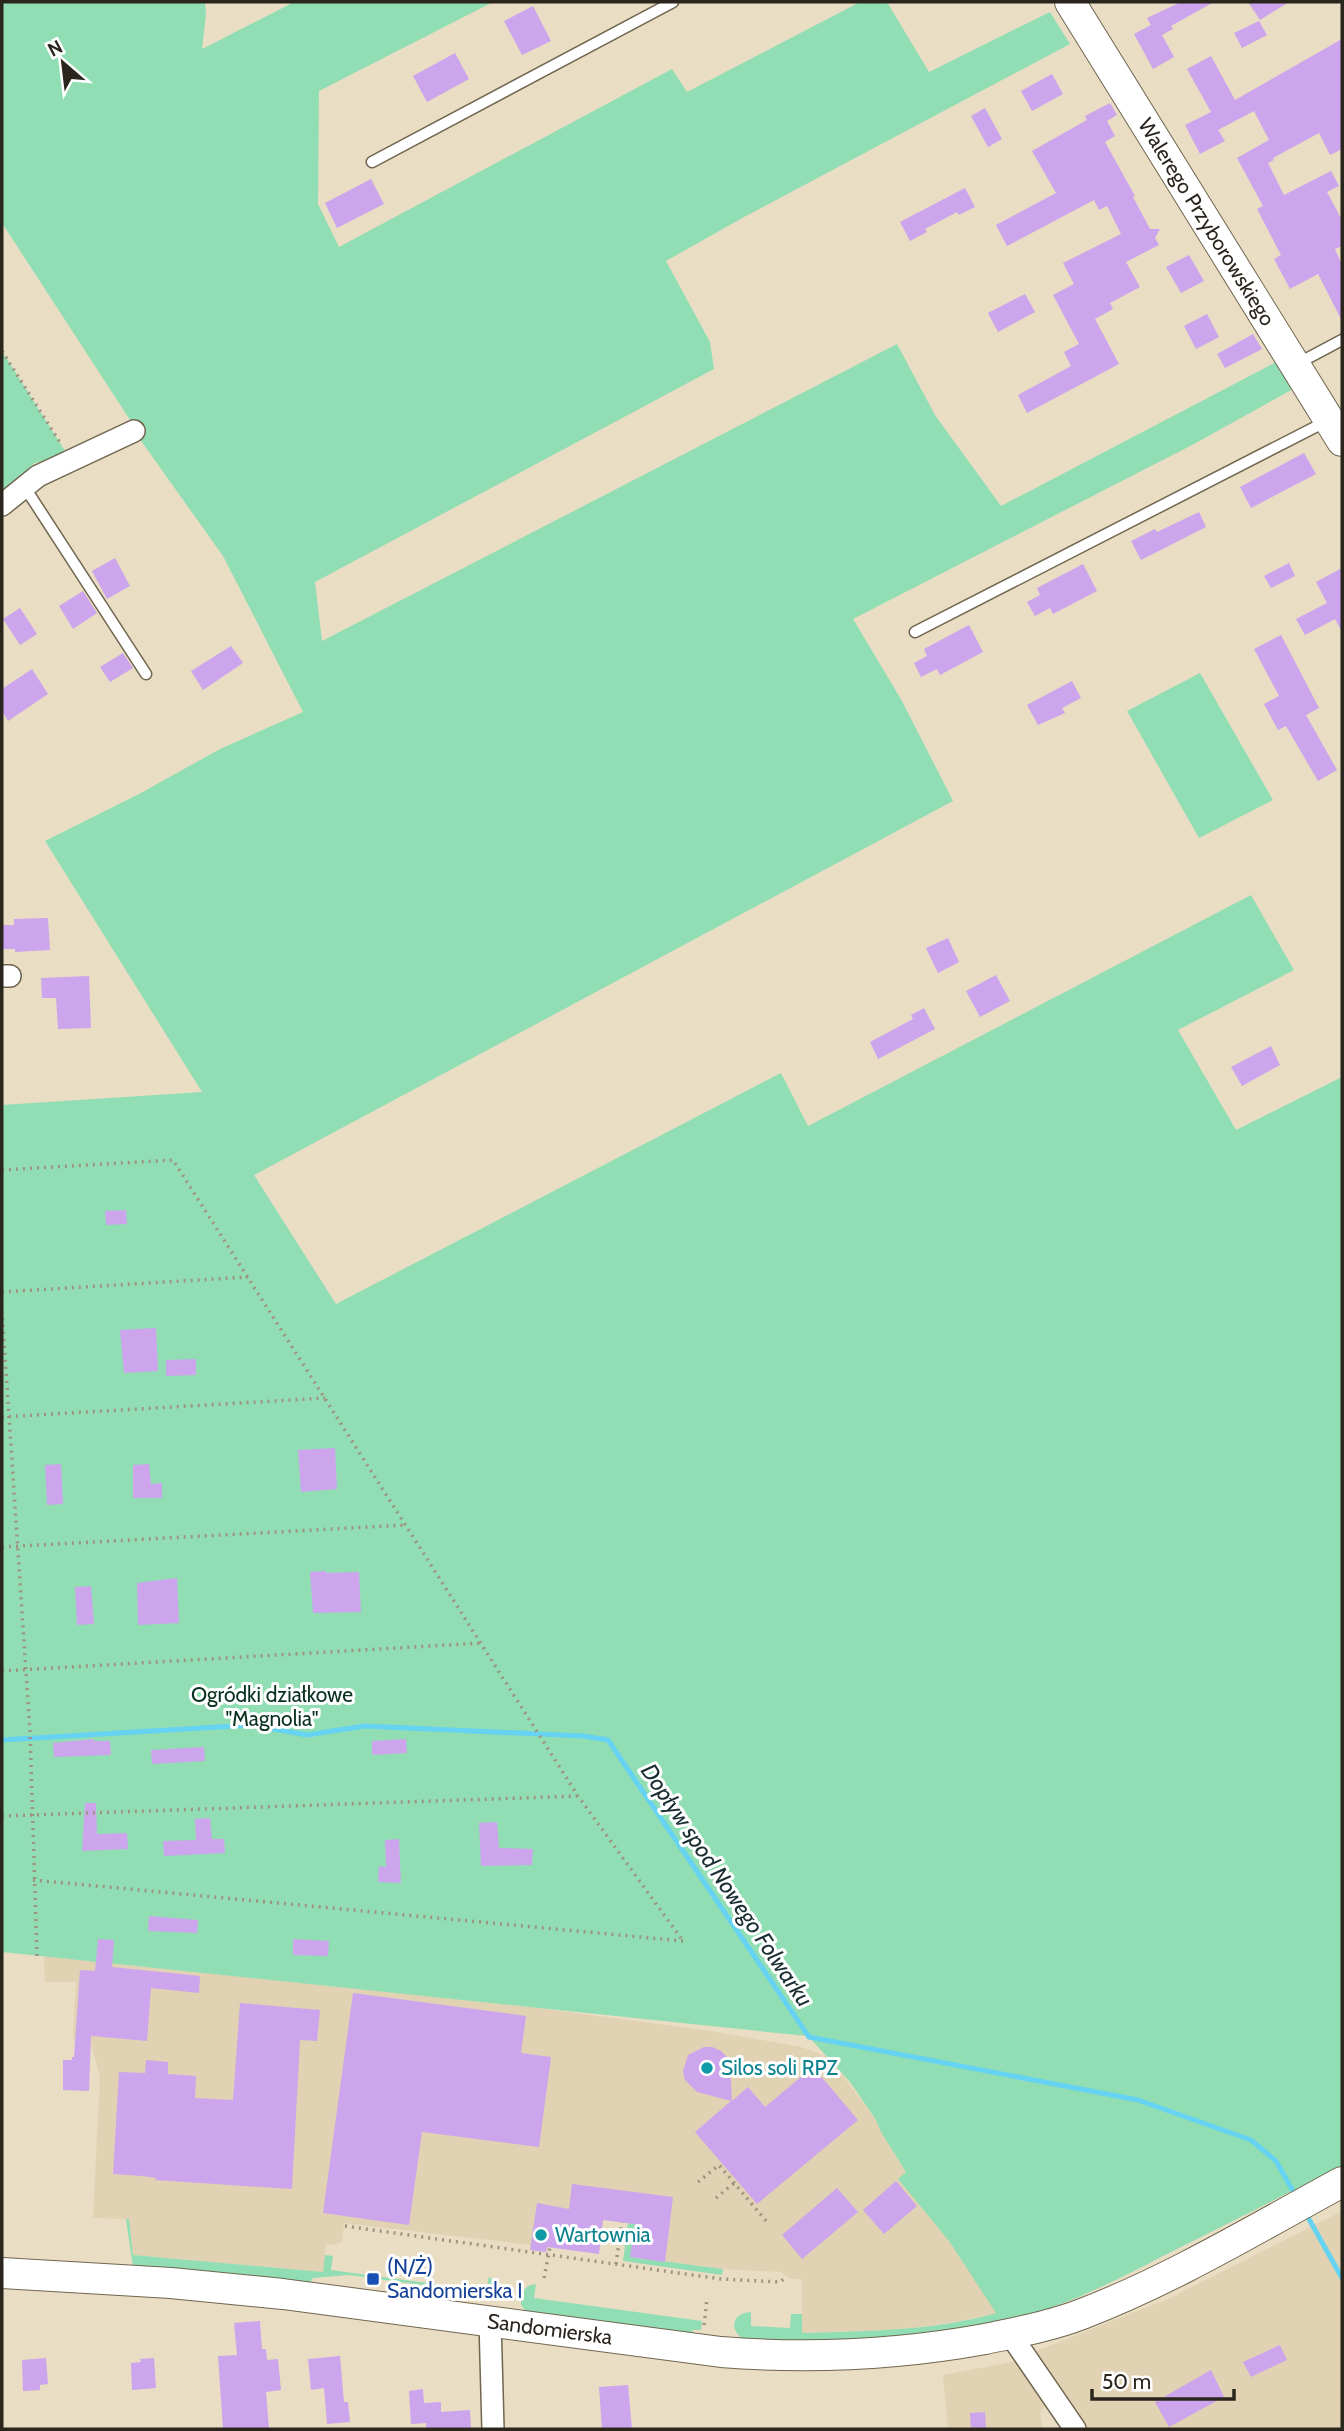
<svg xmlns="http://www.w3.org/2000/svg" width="1344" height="2431" font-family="Cabin,sans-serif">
<rect width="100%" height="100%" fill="#e9ddc4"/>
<path fill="#e0d2b2" d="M 44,1956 L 523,2006 L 711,2031 L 801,2047 L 829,2057 L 876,2120 L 881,2132 L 906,2172 L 899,2179 L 949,2241 L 997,2313 L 955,2322 L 896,2330 L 802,2333 L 802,2279 L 790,2279 L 781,2272 L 722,2269 L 630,2257 L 635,2224 L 604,2220 L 602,2230 L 548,2247 L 546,2252 L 531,2250 L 531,2245 L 344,2223 L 342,2242 L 334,2245 L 326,2244 L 323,2272 L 133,2255 L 129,2219 L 93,2218 L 100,2077 L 90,2041 L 73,2039 L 76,1982 L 45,1982 Z
M 1342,2211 L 1342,2429 L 1075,2429 L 1024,2356 L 1170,2298 Z
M 1017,2361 L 1047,2402 L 1040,2413 L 1043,2429 L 948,2429 L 943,2375 Z"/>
<path fill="#92deb4" d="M 2,2 L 205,2 L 206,14 L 202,49 L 294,2 L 493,2 L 319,91 L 318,204 L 339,247 L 672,69 L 687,92 L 860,2 L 887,2 L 929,72 L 1050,12 L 1070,44 L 744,217 L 666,261 L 710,342 L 714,369 L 315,582 L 322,641 L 897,344 L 935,415 L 1001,506 L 1278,361 L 1295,388 L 1194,444 L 853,619 L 902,701 L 953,801 L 254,1175 L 336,1304 L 781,1073 L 808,1126 L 1251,895 L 1294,970 L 1178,1030 L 1236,1130 L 1342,1077 L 1342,2165 C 1283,2196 1223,2226 1163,2256 C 1125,2276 1078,2300 1037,2312 C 942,2340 841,2344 743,2339 C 728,2328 733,2313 751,2312 L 751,2326 L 790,2328 L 791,2314 L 802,2314 L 802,2333 C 867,2331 933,2331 996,2313 L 949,2241 L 898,2179 L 906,2172 L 881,2132 L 876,2120 L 850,2082 L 809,2037 L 787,2005 L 806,2036 L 2,1952 L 2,1105 L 202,1092 L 45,841 L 139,794 L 220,749 L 303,712 L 223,556 L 134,431 L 132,423 L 2,223 Z
M 2,351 L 67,454 L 35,463 L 2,491 Z
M 1200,673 L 1273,800 L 1199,838 L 1127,711 Z
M 126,2219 L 129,2219 L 133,2255 L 323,2272 L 325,2255 L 333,2256 L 331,2270 L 486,2291 L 489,2277 L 497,2282 L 500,2292 L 480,2293 L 349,2275 L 313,2278 L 309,2285 L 133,2267 Z
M 628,2223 L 635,2224 L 631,2257 L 723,2269 L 722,2275 L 623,2261 Z
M 536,2284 L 534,2298 L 702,2321 L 701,2330 L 693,2330 L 692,2335 L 527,2313 L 521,2305 L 521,2294 L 528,2286 Z"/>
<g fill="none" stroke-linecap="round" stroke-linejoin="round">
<path stroke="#65d3f1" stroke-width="5" d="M 2,1740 L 252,1725 L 307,1735 L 365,1726 L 583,1736 L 608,1740 L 809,2037 L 1138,2100 L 1251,2140 L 1276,2161 L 1297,2198
M 1305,2212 L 1342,2278"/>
</g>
<path fill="#cca5ed" d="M 1181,2 L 1214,2 L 1171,26 L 1173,29 L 1162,35 L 1174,57 L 1153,69 L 1134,34 L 1151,25 L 1147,18 Z
M 1248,2 L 1289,2 L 1260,20 Z
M 533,6 L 551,41 L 522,55 L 504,21 Z
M 1259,21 L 1267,35 L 1242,48 L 1234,33 Z
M 1342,39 L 1342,149 L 1330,155 L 1319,133 L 1273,158 L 1274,160 L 1268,163 L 1284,195 L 1331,171 L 1339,186 L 1327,192 L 1342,220 L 1342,246 L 1335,249 L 1342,265 L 1342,321 L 1318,274 L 1290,289 L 1274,259 L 1281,255 L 1257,209 L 1263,206 L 1237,158 L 1269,140 L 1254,111 L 1218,130 L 1225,141 L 1200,154 L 1185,125 L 1211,112 L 1187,69 L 1211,56 L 1235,100 Z
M 455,53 L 469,79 L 427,102 L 413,76 Z
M 1052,74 L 1063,94 L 1032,111 L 1021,91 Z
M 1110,103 L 1117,115 L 1107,121 L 1115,136 L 1105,142 L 1135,196 L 1133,197 L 1150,229 L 1160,229 L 1155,238 L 1159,245 L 1126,262 L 1140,287 L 1110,303 L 1113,309 L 1095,319 L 1119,364 L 1027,413 L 1018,395 L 1071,366 L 1064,352 L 1079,344 L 1053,295 L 1074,284 L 1063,263 L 1121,234 L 1107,206 L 1099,210 L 1094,200 L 1007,246 L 996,225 L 1056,193 L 1032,151 L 1087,120 L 1085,116 Z
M 985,108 L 1002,139 L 988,147 L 971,116 Z
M 371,179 L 384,204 L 337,228 L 325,203 Z
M 965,188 L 975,207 L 959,215 L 957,212 L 925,229 L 927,232 L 910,241 L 900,222 Z
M 1189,255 L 1204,281 L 1181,293 L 1166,267 Z
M 1025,294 L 1035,312 L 998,332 L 988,313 Z
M 1207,314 L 1219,337 L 1196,349 L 1184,326 Z
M 1253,334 L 1262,349 L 1225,368 L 1217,354 Z
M 1304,453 L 1316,474 L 1251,508 L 1240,487 Z
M 1199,512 L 1206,527 L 1141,560 L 1131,541 L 1155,529 L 1157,532 Z
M 115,558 L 130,586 L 107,599 L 92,571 Z
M 1289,563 L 1295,576 L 1271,588 L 1264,576 Z
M 1083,564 L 1097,591 L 1053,614 L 1050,608 L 1035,616 L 1027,602 L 1040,595 L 1037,588 Z
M 1342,568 L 1342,632 L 1335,619 L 1305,635 L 1296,619 L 1327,603 L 1316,582 Z
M 83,591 L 97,613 L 73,629 L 59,606 Z
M 20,608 L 37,634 L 20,645 L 3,619 Z
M 969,625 L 983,652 L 940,675 L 937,669 L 921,677 L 914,663 L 927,656 L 924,649 Z
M 1281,635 L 1319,708 L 1306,715 L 1337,770 L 1318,781 L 1286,726 L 1278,730 L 1264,704 L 1279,696 L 1254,649 Z
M 231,646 L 243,663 L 203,690 L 191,671 Z
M 123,653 L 133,668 L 110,682 L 100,667 Z
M 32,669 L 48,694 L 8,721 L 2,711 L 2,689 Z
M 1072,681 L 1081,698 L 1062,708 L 1065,713 L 1038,725 L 1027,705 Z
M 48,918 L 50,950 L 15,952 L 15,949 L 2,949 L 2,925 L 14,925 L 14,919 Z
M 948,938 L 959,962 L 938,973 L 926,948 Z
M 996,975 L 1010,1001 L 980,1017 L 966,991 Z
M 89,976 L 91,1028 L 58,1029 L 56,998 L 42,998 L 41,978 Z
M 924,1008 L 935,1029 L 878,1059 L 870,1042 L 913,1019 L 911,1015 Z
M 1271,1046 L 1280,1065 L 1242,1086 L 1231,1067 Z
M 126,1210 L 127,1224 L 106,1225 L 105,1211 Z
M 156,1328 L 158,1371 L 124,1373 L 120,1330 Z
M 196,1359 L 196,1375 L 166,1376 L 166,1360 Z
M 335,1448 L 337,1489 L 301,1492 L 298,1450 Z
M 61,1464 L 63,1504 L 47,1505 L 45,1465 Z
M 149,1464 L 151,1484 L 162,1483 L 162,1498 L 133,1498 L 133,1465 Z
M 326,1571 L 326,1573 L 359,1572 L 361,1612 L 313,1613 L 310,1572 Z
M 177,1578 L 179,1623 L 138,1625 L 137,1583 Z
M 91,1586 L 94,1624 L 77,1625 L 75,1587 Z
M 94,1739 L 94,1741 L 110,1741 L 111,1755 L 54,1757 L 53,1743 Z
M 406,1739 L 407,1753 L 372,1755 L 372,1741 Z
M 204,1747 L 205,1761 L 152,1764 L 151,1750 Z
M 85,1803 L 96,1803 L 97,1834 L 127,1833 L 128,1849 L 82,1851 Z
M 210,1818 L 212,1839 L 224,1839 L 225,1853 L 164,1856 L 163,1841 L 196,1840 L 195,1819 Z
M 497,1822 L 499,1848 L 533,1849 L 532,1865 L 481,1866 L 479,1823 Z
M 399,1839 L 401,1883 L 378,1882 L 379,1866 L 386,1867 L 385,1840 Z
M 149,1916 L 198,1920 L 197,1933 L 148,1931 Z
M 98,1939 L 114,1940 L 112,1967 L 200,1976 L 199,1993 L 151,1988 L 147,2041 L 91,2036 L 89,2091 L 63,2090 L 63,2060 L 72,2060 L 72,2057 L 74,2057 L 80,1970 L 95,1971 Z
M 293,1939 L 329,1941 L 328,1956 L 293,1955 Z
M 353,1993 L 526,2016 L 521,2053 L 551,2057 L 539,2147 L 422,2132 L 409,2225 L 323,2213 Z
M 240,2003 L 320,2010 L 317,2041 L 300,2040 L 292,2189 L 155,2180 L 156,2178 L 142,2176 L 113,2174 L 119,2072 L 145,2073 L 146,2060 L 168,2062 L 168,2074 L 196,2076 L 195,2098 L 233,2100 Z
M 704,2047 L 712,2047 L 721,2051 L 727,2057 L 730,2065 L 732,2101 L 748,2087 L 765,2107 L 813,2067 L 858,2120 L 757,2204 L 695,2132 L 731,2101 L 697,2092 L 685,2080 L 683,2071 L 688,2055 Z
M 896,2181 L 917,2206 L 884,2234 L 863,2210 Z
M 572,2184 L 673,2197 L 665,2262 L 630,2257 L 635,2224 L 603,2220 L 599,2254 L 547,2247 L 546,2252 L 530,2250 L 537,2203 L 569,2209 Z
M 837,2188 L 858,2212 L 802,2259 L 782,2235 Z
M 260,2321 L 262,2349 L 266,2349 L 267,2360 L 278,2359 L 281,2390 L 266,2392 L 269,2429 L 223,2429 L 218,2356 L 237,2355 L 234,2323 Z
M 1280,2345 L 1287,2360 L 1251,2377 L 1243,2362 Z
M 340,2356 L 344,2402 L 348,2402 L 350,2422 L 327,2424 L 324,2388 L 311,2390 L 308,2359 Z
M 46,2358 L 48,2384 L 40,2385 L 40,2390 L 23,2391 L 22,2360 Z
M 154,2358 L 156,2388 L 132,2390 L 131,2363 L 141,2362 L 140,2359 Z
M 1211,2370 L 1224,2397 L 1169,2427 L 1155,2402 Z
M 628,2385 L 632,2429 L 602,2429 L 599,2387 Z
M 423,2389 L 424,2403 L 441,2402 L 441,2412 L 470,2410 L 471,2429 L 426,2429 L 426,2423 L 411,2424 L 409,2391 Z
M 985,2412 L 986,2429 L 971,2429 L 970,2413 Z"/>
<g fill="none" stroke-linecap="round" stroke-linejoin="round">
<defs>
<path id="lane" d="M 372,162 L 673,2
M 1295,365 L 1342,340
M 24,486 L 146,674
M 915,632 L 1327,421"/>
<path id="street" d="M 2,505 L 38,476 L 134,431
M 2,976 L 10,976
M 490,2321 L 493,2429
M 1010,2334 L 1075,2429"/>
<g id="secondary">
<path id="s1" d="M 1070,2 L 1342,441"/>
<path id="s2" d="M 2,2273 L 171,2283 L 283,2294 L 721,2352 C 811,2359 897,2355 985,2339 C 1018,2332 1051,2326 1082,2314 C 1173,2279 1257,2228 1342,2182"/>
</g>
</defs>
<use href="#lane" stroke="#70664f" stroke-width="13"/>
<use href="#street" stroke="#70664f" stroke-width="24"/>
<use href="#secondary" stroke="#70664f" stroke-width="32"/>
<path stroke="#9d9381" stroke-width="3.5" stroke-dasharray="2 5" stroke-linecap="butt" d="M 2,351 L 61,444
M 2,1170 L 173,1160 L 578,1796 L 683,1941
M 2,1292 L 248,1277
M 2,1311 L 30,1732 L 37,1956
M 2,1417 L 325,1398
M 2,1547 L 405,1525
M 2,1671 L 482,1643
M 2,1816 L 577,1796
M 33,1880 L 683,1941
M 698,2182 L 719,2165 L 767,2222
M 716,2198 L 734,2183
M 345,2226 L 721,2279 L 780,2282 L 786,2277
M 616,2264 L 622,2222
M 544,2278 L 550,2247
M 489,2295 L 511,2294
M 704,2325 L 707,2299"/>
<use href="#lane" stroke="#fff" stroke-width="10"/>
<use href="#street" stroke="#fff" stroke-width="21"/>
<use href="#secondary" stroke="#fff" stroke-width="30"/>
</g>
<g fill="#0f9aa8" stroke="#fff" stroke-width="2.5">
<circle cx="707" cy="2068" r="7"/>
<circle cx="541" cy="2235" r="7"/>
</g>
<rect fill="#1a4fb4" stroke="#fff" stroke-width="2.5" x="366" y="2272" width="14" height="14" rx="3.5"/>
<g text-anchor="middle" stroke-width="6" stroke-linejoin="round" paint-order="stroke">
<g font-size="21" fill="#2b261d" stroke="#fff">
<text dy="7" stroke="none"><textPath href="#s1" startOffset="259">Walerego Przyborowskiego</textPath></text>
<text dy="7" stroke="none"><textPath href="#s2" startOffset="551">Sandomierska</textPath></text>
</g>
<g font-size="21" fill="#09311f" stroke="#fff">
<text x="272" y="1702">Ogródki działkowe<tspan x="272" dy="24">"Magnolia"</tspan></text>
</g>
<g font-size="21" fill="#0d838f" stroke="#fff" text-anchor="start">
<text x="721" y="2075">Silos soli RPZ</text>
<text x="555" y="2242">Wartownia</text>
</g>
<g font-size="21" fill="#164399" stroke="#fff" text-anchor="start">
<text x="387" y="2274">(N/Ż)<tspan x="387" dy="24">Sandomierska I</tspan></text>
</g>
<g font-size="23" font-style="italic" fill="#192d33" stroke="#fff">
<text transform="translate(727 1885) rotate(56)" y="8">Dopływ spod Nowego Folwarku</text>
</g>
</g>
<rect width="1344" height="2431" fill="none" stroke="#2b261d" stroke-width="7"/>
<g transform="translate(63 63) rotate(332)" stroke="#ffffff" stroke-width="5" paint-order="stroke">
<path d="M0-5L12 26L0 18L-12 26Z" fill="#2b261d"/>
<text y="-10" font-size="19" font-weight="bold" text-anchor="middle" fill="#2b261d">N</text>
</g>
<path d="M1092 2389v10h142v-10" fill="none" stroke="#2b261d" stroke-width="3.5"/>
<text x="1102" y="2389" font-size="21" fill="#2b261d" stroke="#ffffff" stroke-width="5" paint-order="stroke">50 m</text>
</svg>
